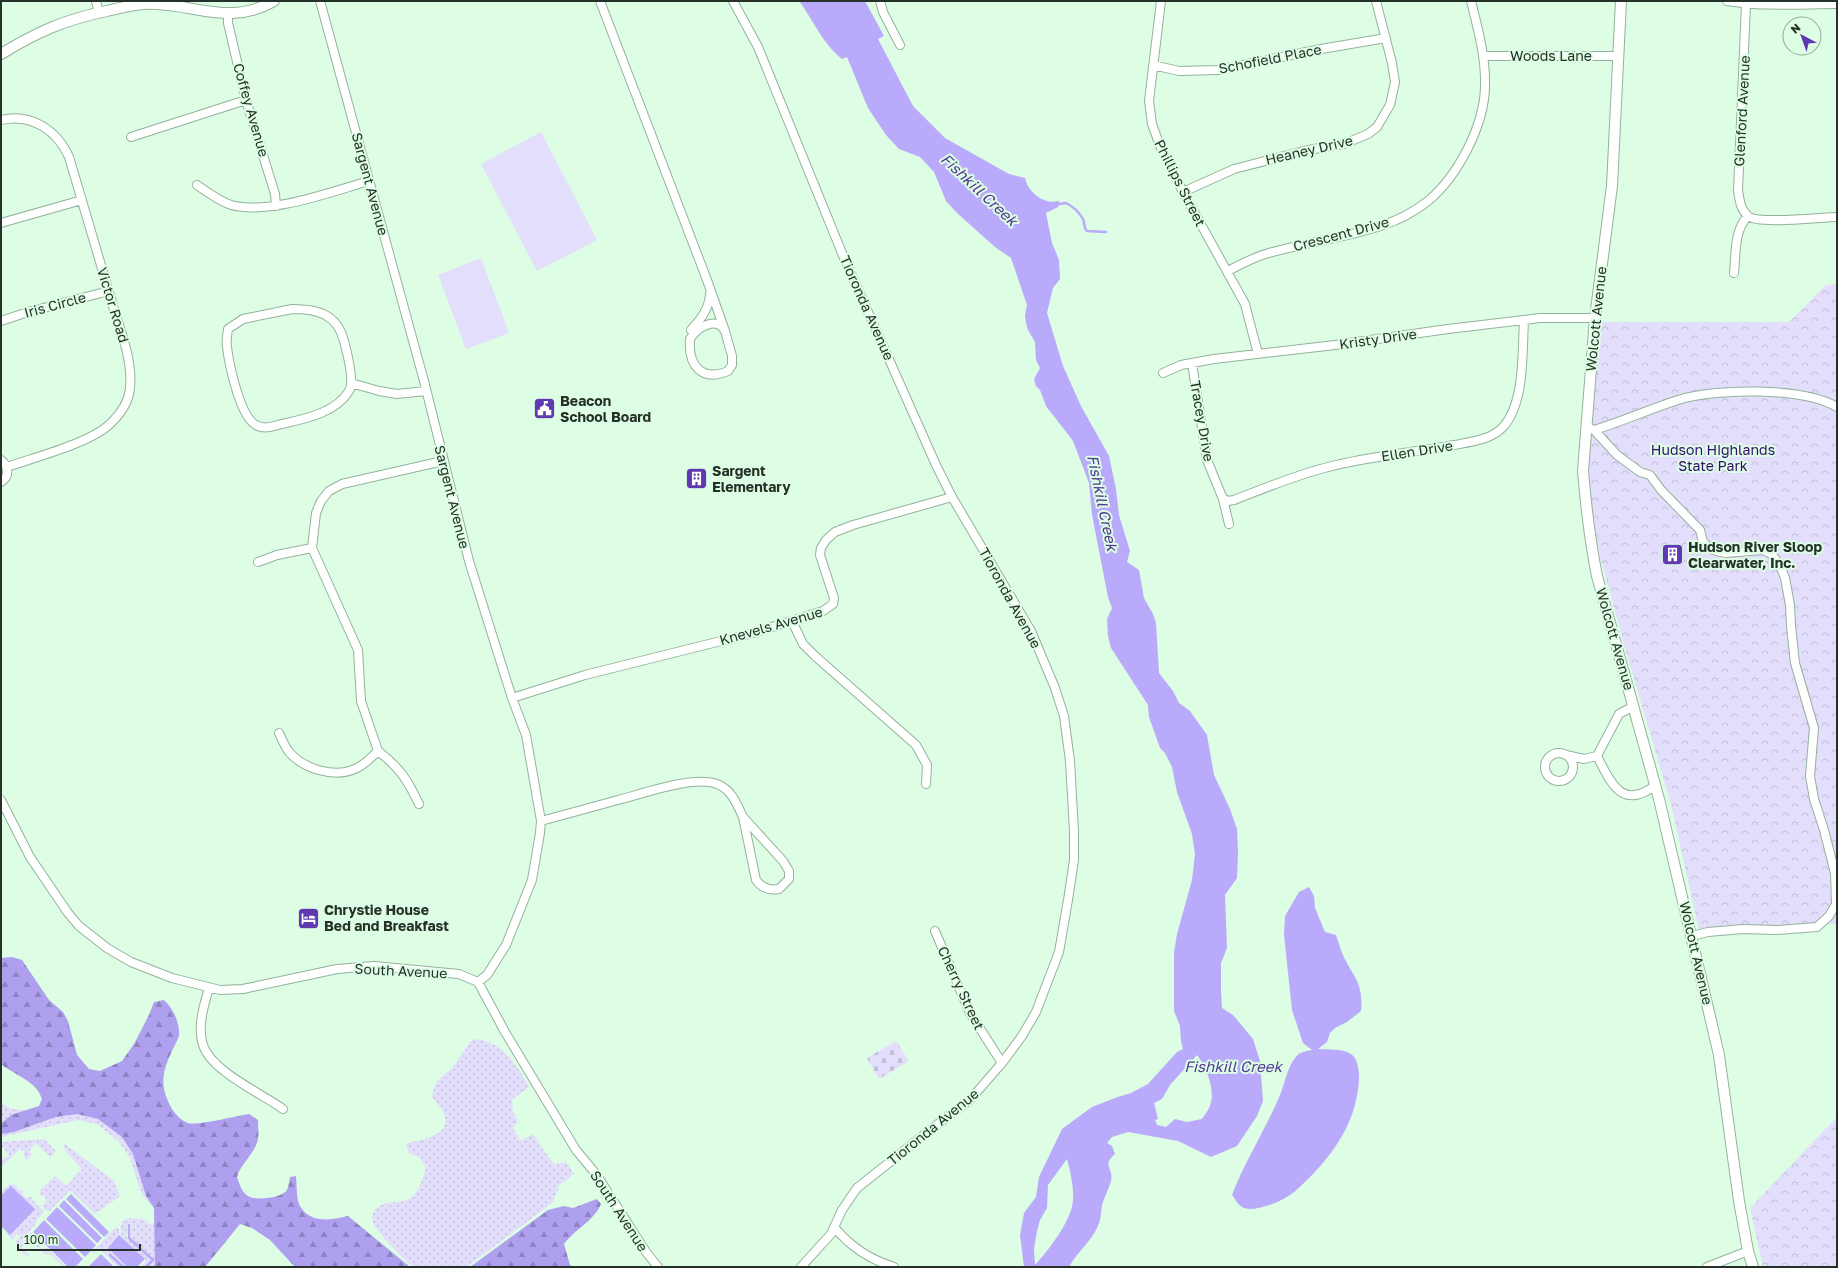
<svg xmlns="http://www.w3.org/2000/svg" width="1838" height="1268" font-family="'Golos Text',sans-serif">
<defs>
<pattern id="grass-dots" width="8" height="8" patternUnits="userSpaceOnUse"><rect width="8" height="8" fill="#e2defb"/><path d="M2 2h.1M6 6h.1" fill="none" stroke="#c2bfd7" stroke-width="1.8" stroke-linecap="round"/></pattern>
<pattern id="forest-firs" width="22" height="20" patternUnits="userSpaceOnUse"><rect width="22" height="20" fill="#ae9fef"/><path d="M5 1l3.5 6h-7zM16 11l3.5 6h-7z" fill="#8d82c2"/></pattern>
<pattern id="cemetery-stones" width="16" height="16" patternUnits="userSpaceOnUse"><rect width="16" height="16" fill="#e2defb"/><path d="M2 7V4a2 2 0 0 1 4 0v3zM10 15v-3a2 2 0 0 1 4 0v3z" fill="#c2bfd7"/></pattern>
<pattern id="park-crowns" width="20" height="18" patternUnits="userSpaceOnUse"><rect width="20" height="18" fill="#e2defb"/><path d="M2 6a3 3 0 1 1 6 0M12 15a3 3 0 1 1 6 0" fill="none" stroke="#c2bfd7"/></pattern>
</defs>
<rect width="100%" height="100%" fill="#ddfde4"/>
<path fill="url(#grass-dots)" d="M 475,1039 C 501,1040 518,1066 529,1087 L 512,1100 L 513,1112 L 518,1121 L 513,1128 L 521,1141 L 533,1134 L 552,1162 L 556,1164 L 566,1162 L 574,1174 L 558,1186 L 558,1190 L 552,1203 L 467,1267 L 413,1267 C 403,1258 376,1232 372,1220 C 371,1214 376,1208 381,1205 C 391,1200 404,1205 413,1196 C 420,1189 423,1177 426,1168 L 420,1158 L 409,1153 L 406,1145 L 407,1143 C 424,1140 454,1135 443,1112 C 441,1106 435,1102 432,1096 L 434,1087 L 439,1079 L 452,1068 L 471,1041 Z
M 1,1102 L 9,1108 L 27,1111 L 11,1115 L 1,1124 Z
M 77,1114 L 98,1119 L 122,1137 L 133,1154 L 146,1196 L 154,1208 L 142,1195 L 129,1156 L 118,1141 L 97,1124 L 78,1120 L 1,1137 L 1,1134 L 14,1132 L 56,1117 Z
M 44,1139 L 56,1151 L 50,1157 L 36,1143 L 29,1151 L 32,1154 L 27,1160 L 24,1157 L 24,1151 L 20,1149 L 1,1167 L 1,1156 L 5,1159 L 9,1155 L 1,1145 L 1,1142 Z
M 63,1144 L 65,1144 L 114,1181 L 120,1196 L 95,1214 L 70,1190 L 50,1211 L 46,1211 L 42,1206 L 47,1200 L 42,1194 L 40,1196 L 40,1190 L 55,1176 L 66,1186 L 82,1169 L 67,1153 Z
M 11,1184 L 16,1185 L 17,1188 L 24,1192 L 22,1194 L 26,1198 L 30,1197 L 44,1212 L 37,1220 L 35,1225 L 18,1244 L 15,1242 L 20,1236 L 17,1233 L 13,1238 L 14,1241 L 6,1233 L 7,1232 L 10,1235 L 12,1186 L 1,1196 L 1,1191 Z
M 131,1218 L 146,1220 L 149,1224 L 155,1223 L 155,1267 L 148,1267 L 154,1260 L 132,1240 C 129,1234 133,1229 130,1223 L 127,1225 L 126,1237 L 151,1260 L 145,1267 L 140,1267 L 145,1262 L 145,1259 L 121,1236 L 121,1229 L 120,1227 L 123,1224 L 121,1222 L 123,1220 Z
M 116,1227 L 119,1230 L 119,1236 L 108,1248 L 127,1267 L 117,1267 L 99,1248 L 94,1253 L 92,1252 Z
M 31,1232 L 33,1235 L 30,1238 L 43,1250 L 46,1247 L 66,1267 L 63,1267 L 51,1255 L 43,1253 L 30,1239 L 21,1247 L 29,1255 L 27,1257 L 17,1247 Z"/>
<path fill="url(#forest-firs)" d="M 12,957 L 22,960 L 49,1000 L 63,1012 L 68,1021 L 77,1055 L 89,1069 L 100,1071 L 122,1061 L 134,1044 L 149,1015 L 154,1002 L 164,1000 C 173,1008 180,1023 179,1036 C 166,1065 155,1079 172,1109 C 175,1114 182,1121 188,1123 C 197,1126 236,1116 249,1114 L 258,1120 C 258,1126 259,1134 258,1139 C 255,1154 241,1163 237,1177 C 239,1183 242,1193 248,1196 C 256,1201 282,1198 287,1190 C 289,1186 289,1181 290,1177 L 296,1176 C 297,1184 296,1199 300,1206 C 310,1224 332,1220 348,1216 L 410,1267 L 295,1267 L 270,1240 L 252,1228 L 240,1224 L 205,1267 L 155,1267 L 154,1208 L 146,1196 L 133,1154 L 122,1137 L 98,1119 L 77,1114 L 56,1117 L 14,1132 L 1,1134 L 1,1124 L 11,1115 L 39,1106 L 42,1099 C 37,1081 14,1075 1,1064 L 1,958 Z
M 597,1199 L 601,1204 C 594,1221 575,1229 564,1244 L 570,1265 L 573,1267 L 470,1267 L 548,1210 L 564,1206 L 573,1208 Z"/>
<path fill="url(#cemetery-stones)" d="M 896,1041 L 909,1061 L 879,1079 L 867,1058 Z"/>
<path fill="url(#park-crowns)" d="M 1837,284 L 1837,924 L 1699,930 L 1671,804 L 1626,652 L 1601,560 L 1588,502 L 1588,466 L 1599,322 L 1789,322 L 1826,285 Z
M 1837,1117 L 1837,1267 L 1763,1267 L 1750,1208 Z"/>
<path fill="#e2defb" d="M 541,132 L 597,240 L 537,271 L 481,164 Z
M 481,258 L 509,333 L 466,349 L 438,275 Z"/>
<path fill="#baaafb" fill-rule="evenodd" d="M 799,1 L 865,1 L 884,36 L 878,39 L 913,106 L 945,138 L 1009,174 L 1025,178 C 1028,192 1044,205 1058,201 L 1060,203 L 1058,207 L 1046,213 L 1052,243 L 1059,260 L 1060,279 L 1053,288 L 1047,313 L 1063,366 L 1081,406 L 1109,456 L 1116,489 L 1119,515 L 1130,551 L 1127,562 L 1139,570 L 1144,598 L 1153,614 L 1156,623 L 1159,673 L 1173,691 L 1179,703 L 1190,711 L 1207,735 L 1214,775 L 1230,809 L 1237,829 L 1238,852 L 1237,878 L 1225,895 L 1227,948 L 1221,963 L 1221,991 L 1222,1008 L 1233,1015 L 1253,1039 L 1260,1061 L 1263,1101 L 1257,1116 L 1237,1146 L 1211,1157 L 1178,1141 L 1128,1132 L 1112,1137 L 1107,1143 L 1112,1146 L 1115,1154 C 1101,1166 1114,1168 1111,1181 C 1109,1189 1104,1197 1102,1205 C 1101,1212 1101,1219 1098,1226 C 1091,1242 1077,1252 1069,1267 L 1024,1267 L 1020,1235 L 1024,1213 L 1036,1197 L 1039,1177 L 1062,1129 L 1092,1107 L 1115,1098 L 1131,1093 L 1148,1084 L 1177,1052 L 1183,1049 L 1181,1041 L 1180,1026 L 1174,1011 L 1174,953 L 1177,934 L 1192,880 L 1195,854 L 1192,834 L 1177,792 L 1172,767 L 1165,753 L 1160,748 L 1149,717 L 1148,705 L 1111,648 L 1108,636 L 1107,619 L 1112,608 L 1108,597 L 1092,515 L 1089,483 L 1073,441 L 1046,406 L 1040,390 L 1036,386 L 1034,379 L 1040,368 L 1036,360 L 1035,342 L 1028,330 L 1026,323 L 1025,315 L 1027,305 L 1011,258 L 995,247 L 958,214 L 946,201 L 934,172 L 920,157 L 899,149 L 886,135 L 868,108 L 847,57 L 842,59 C 822,43 814,21 799,1 ZM 1197,1055 C 1206,1067 1216,1090 1210,1106 C 1208,1110 1205,1115 1202,1119 L 1187,1122 L 1175,1119 L 1166,1127 L 1157,1125 L 1155,1120 L 1158,1119 L 1154,1103 L 1162,1099 L 1170,1085 ZM 1067,1159 C 1070,1169 1074,1189 1073,1199 C 1073,1219 1048,1251 1035,1265 L 1034,1249 L 1037,1231 L 1040,1220 L 1047,1208 L 1048,1185 Z
M 1309,887 L 1314,896 L 1315,908 L 1325,932 L 1336,935 C 1338,941 1340,947 1342,953 C 1352,976 1364,982 1361,1011 L 1347,1022 L 1335,1028 L 1330,1033 L 1327,1042 L 1318,1049 C 1329,1050 1341,1048 1351,1054 C 1358,1058 1359,1071 1359,1079 C 1357,1117 1339,1147 1312,1175 C 1296,1191 1289,1199 1266,1206 C 1259,1208 1249,1211 1242,1207 C 1238,1205 1235,1199 1232,1195 C 1245,1161 1266,1129 1280,1095 C 1285,1083 1287,1068 1295,1058 C 1299,1052 1306,1051 1312,1050 L 1303,1043 L 1292,1010 L 1284,935 L 1285,916 L 1299,892 Z
M 11,1186 L 35,1209 L 10,1235 L 1,1226 L 1,1196 Z
M 71,1194 L 109,1232 L 104,1237 L 66,1199 Z
M 64,1200 L 102,1238 L 97,1243 L 59,1206 Z
M 57,1207 L 96,1245 L 85,1257 L 46,1219 Z
M 44,1220 L 83,1259 L 75,1267 L 68,1267 L 33,1232 Z
M 119,1235 L 145,1259 L 137,1267 L 127,1267 L 108,1248 Z
M 101,1254 L 114,1267 L 88,1267 Z"/>
<g fill="none" stroke-linecap="round" stroke-linejoin="round">
<path stroke="#baaafb" stroke-width="2.5" d="M 1059,204 L 1066,203 C 1072,206 1079,212 1083,219 C 1085,223 1083,227 1087,231 L 1106,232
M 129,1225 L 129,1238 L 153,1260 L 146,1267
M 110,1255 L 123,1267"/>
<defs>
<path id="minor" d="M 96,1 L 99,13
M 320,1 L 424,381 L 469,561 L 512,698 L 526,735 L 541,821 L 540,833 L 532,880 L 506,945 L 487,975 L 478,982
M 600,1 L 707,280 L 725,331 L 732,356 L 732,365 L 728,371 C 702,382 688,366 690,339 C 697,328 716,315 725,331
M 733,1 L 758,47 L 844,258 L 936,465 L 952,497 L 1031,631 L 1055,688 L 1064,716 L 1070,761 L 1074,831 L 1074,860 L 1068,900 L 1059,952 L 1036,1012 L 1022,1036 L 1002,1063 L 969,1101 L 948,1116 L 857,1188 L 842,1210 L 831,1234 L 801,1267
M 880,1 L 883,12 L 900,45
M 1161,1 L 1149,101 L 1152,124 L 1160,146 L 1183,192 L 1245,304 L 1258,354
M 1727,1 C 1764,7 1800,4 1837,4
M 1746,4 L 1738,191 C 1740,201 1740,209 1748,216 C 1759,225 1820,217 1837,217
M 228,13 L 228,23 L 246,100 L 275,194 L 276,206
M 1483,56 L 1619,56
M 1153,65 L 1179,71 L 1218,70 L 1321,49 L 1386,38
M 1,120 C 31,113 57,130 69,157 C 83,204 97,252 111,299 C 119,328 133,358 130,388 C 129,401 121,413 112,422 C 92,443 35,457 7,467
M 131,137 L 246,100
M 197,185 C 207,192 219,201 231,205 C 270,215 330,192 369,181
M 1183,192 L 1234,169 L 1308,150 L 1344,144 L 1368,134 L 1377,127 L 1390,105 L 1395,82 L 1392,63 L 1376,1
M 1,223 L 82,200
M 1228,271 C 1241,264 1254,257 1269,253 C 1307,242 1346,238 1383,225 C 1399,220 1415,211 1428,201 C 1458,176 1484,126 1485,87 C 1486,58 1478,29 1471,1
M 1734,273 C 1736,253 1734,230 1748,216
M 292,309 C 318,309 337,314 344,341 C 347,352 355,381 349,391 C 336,413 304,419 282,424 C 274,426 264,430 256,425 C 240,417 229,364 227,347 C 226,341 227,335 228,329 L 243,319 Z
M 1,321 L 28,312 L 109,291
M 691,330 C 701,319 709,309 710,294
M 1192,363 L 1207,460 L 1223,499 L 1229,524
M 1163,373 L 1181,365 L 1214,359 L 1335,345 L 1448,329 L 1540,318 L 1595,318
M 351,383 L 379,391 L 397,394 L 426,391
M 1586,427 L 1594,430 L 1617,455 L 1640,472 L 1650,475 L 1661,490 L 1700,530 L 1703,542 L 1713,550 L 1725,553 L 1763,550 L 1770,553 L 1779,563 L 1785,578 L 1790,605 L 1791,626 L 1795,663 L 1814,728 L 1810,776 L 1814,799 L 1824,830 L 1835,873 L 1836,904 L 1829,916 L 1817,927 L 1777,930 L 1743,929 L 1708,932 L 1692,936
M 1594,430 C 1623,421 1650,409 1678,400 C 1715,388 1804,387 1837,407
M 1,460 C 9,466 10,476 1,482
M 1223,499 L 1228,501 L 1234,500 C 1265,488 1296,475 1328,467 C 1370,456 1412,453 1454,445 C 1470,442 1492,440 1504,426 C 1525,401 1522,352 1524,321
M 258,562 L 277,555 L 312,548
M 792,621 L 803,644 L 815,656 L 916,745 L 927,765 L 926,784
M 512,698 L 585,675 L 753,633 L 823,611 L 833,604 L 834,598 L 820,555 L 821,548 L 826,540 L 835,532 L 853,525 L 952,497
M 279,733 C 282,739 285,747 289,752 C 304,769 335,779 357,768 C 365,764 372,757 378,751 L 361,701 L 358,650 L 312,548 L 316,513 L 321,501 L 329,491 L 342,484 L 443,461
M 378,751 C 400,768 407,779 419,804
M1545 767a14 14 0 1 1 28 0a14 14 0 1 1-28 0Z
M 1566,755 L 1584,759 L 1597,756 L 1619,714 L 1634,706
M 1597,756 C 1611,783 1622,811 1656,785
M 1,800 L 30,857 L 68,913 L 79,926 L 107,948 L 131,962 L 172,978 L 220,990 L 243,989 L 337,969 L 374,966 L 459,974 L 478,982 L 505,1032 L 576,1150 L 596,1174 L 646,1252 L 658,1267
M 743,817 L 783,861 L 789,871 L 789,879 L 779,889 C 769,891 762,888 756,880 Z
M 541,821 C 566,814 592,807 618,800 C 642,794 694,775 717,784 C 731,789 737,804 743,817
M 935,931 L 970,1013 L 1002,1063
M 209,988 C 204,1005 197,1027 203,1045 C 211,1071 261,1093 283,1109
M 834,1227 C 851,1247 869,1259 894,1267
M 1707,1267 L 1748,1251"/>
<path id="major" d="M 1621,1 L 1612,186 L 1595,318 L 1583,471 C 1586,507 1590,541 1597,576 L 1659,799 L 1719,1055 L 1739,1201 L 1748,1251 L 1753,1267
M 1,54 C 39,31 64,20 107,11 C 119,8 131,5 143,4 C 190,1 227,28 274,1"/>
</defs>
<use href="#minor" stroke="#94b29b" stroke-width="10"/>
<use href="#major" stroke="#94b29b" stroke-width="12"/>
<use href="#minor" stroke="#fff" stroke-width="8"/>
<use href="#major" stroke="#fff" stroke-width="10"/>
</g>
<defs>
<symbol id="civic-square" viewBox="-11 -11 22 22"><rect x="-9" y="-9" width="18" height="18" rx="4" fill="#5f39b1" stroke="#ddfde4"/><path d="M-.6-6.5H3V-4.5H.6V-3L4-1V1h2V6H-6V1h2V-1L-.6-3ZM-1.2 2.5V6h2.4V2.5Z" fill="#fff"/></symbol>
<symbol id="building-square" viewBox="-11 -11 22 22"><rect x="-9" y="-9" width="18" height="18" rx="4" fill="#5f39b1" stroke="#ddfde4"/><path d="M-4-6H4V6H1V3H-1V6H-4ZM-2.5-4.3h1.7v1.8h-1.7ZM.8-4.3h1.7v1.8H.8ZM-2.5-1h1.7V.8h-1.7ZM.8-1h1.7V.8H.8Z" fill="#fff"/></symbol>
<symbol id="hotel-square" viewBox="-11 -11 22 22"><rect x="-9" y="-9" width="18" height="18" rx="4" fill="#5f39b1" stroke="#ddfde4"/><path d="M-6-4.5h1.5V1H6V5H4.5V3h-9V5H-6ZM-4 0a1.8 1.8 0 1 1 3.6 0ZM.5 0V-2.5h3Q6-2.5 6 0Z" fill="#fff"/></symbol>
</defs>
<g fill-rule="evenodd">
<use href="#civic-square" x="532" y="396" width="25" height="25"/>
<use href="#building-square" x="684" y="466" width="25" height="25"/>
<use href="#building-square" x="1660" y="542" width="25" height="25"/>
<use href="#hotel-square" x="296" y="906" width="25" height="25"/>
</g>
<g text-anchor="middle" stroke-width="4" stroke-linejoin="round" paint-order="stroke">
<g font-size="14" fill="#263229" stroke="#ddfde4">
<text x="1551" y="61">Woods Lane</text>
<text transform="translate(1270 59) rotate(-11)" y="5">Schofield Place</text>
<text transform="translate(251 110) rotate(74)" y="5">Coffey Avenue</text>
<text transform="translate(1742 111) rotate(-87)" y="5">Glenford Avenue</text>
<text transform="translate(1309 150) rotate(-13)" y="5">Heaney Drive</text>
<text transform="translate(1180 183) rotate(63)" y="5">Phillips Street</text>
<text transform="translate(370 184) rotate(75)" y="5">Sargent Avenue</text>
<text transform="translate(1341 234) rotate(-15)" y="5">Crescent Drive</text>
<text transform="translate(55 305) rotate(-15)" y="5">Iris Circle</text>
<text transform="translate(113 305) rotate(73)" y="5">Victor Road</text>
<text transform="translate(867 308) rotate(66)" y="5">Tioronda Avenue</text>
<text transform="translate(1596 319) rotate(-84)" y="5">Wolcott Avenue</text>
<text transform="translate(1378 339) rotate(-8)" y="5">Kristy Drive</text>
<text transform="translate(1202 421) rotate(80)" y="5">Tracey Drive</text>
<text transform="translate(1417 451) rotate(-9)" y="5">Ellen Drive</text>
<text transform="translate(452 497) rotate(76)" y="5">Sargent Avenue</text>
<text transform="translate(1010 598) rotate(61)" y="5">Tioronda Avenue</text>
<text transform="translate(771 626) rotate(-16)" y="5">Knevels Avenue</text>
<text transform="translate(1615 639) rotate(74)" y="5">Wolcott Avenue</text>
<text transform="translate(1696 953) rotate(77)" y="5">Wolcott Avenue</text>
<text transform="translate(401 971) rotate(3)" y="5">South Avenue</text>
<text transform="translate(961 988) rotate(65)" y="5">Cherry Street</text>
<text transform="translate(933 1127) rotate(-39)" y="5">Tioronda Avenue</text>
<text transform="translate(619 1211) rotate(57)" y="5">South Avenue</text>
</g>
<g font-size="14" font-weight="bold" fill="#263229" stroke="#ddfde4" text-anchor="start">
<text x="560" y="406">Beacon<tspan x="560" dy="16">School Board</tspan></text>
<text x="712" y="476">Sargent<tspan x="712" dy="16">Elementary</tspan></text>
<text x="1688" y="552">Hudson River Sloop<tspan x="1688" dy="16">Clearwater, Inc.</tspan></text>
<text x="324" y="915">Chrystie House<tspan x="324" dy="16">Bed and Breakfast</tspan></text>
</g>
<g font-size="14" fill="#310c6a" stroke="#ddfde4">
<text x="1713" y="455">Hudson Highlands<tspan x="1713" dy="16">State Park</tspan></text>
</g>
<g font-size="15" font-style="italic" fill="#533894" stroke="#ddfde4">
<text transform="translate(979 190) rotate(43)" y="5">Fishkill Creek</text>
<text transform="translate(1102 503) rotate(78)" y="5">Fishkill Creek</text>
<text x="1233" y="1072">Fishkill Creek</text>
</g>
</g>
<rect width="1838" height="1268" fill="none" stroke="#263229" stroke-width="4"/>
<g transform="translate(1802 36) rotate(319)"><circle r="19" fill="#ddfde4" stroke="#94ac99"/>
<path d="M0-3L7 15L0 10L-7 15Z" fill="#5f39b1"/>
<text y="-6" font-size="11" font-weight="bold" text-anchor="middle" fill="#263229">N</text>
</g>
<path d="M18 1244v6h122v-6" fill="none" stroke="#263229" stroke-width="2"/>
<text x="24" y="1244" font-size="12" fill="#263229" stroke="#ddfde4" stroke-width="3" paint-order="stroke">100 m</text>
</svg>
